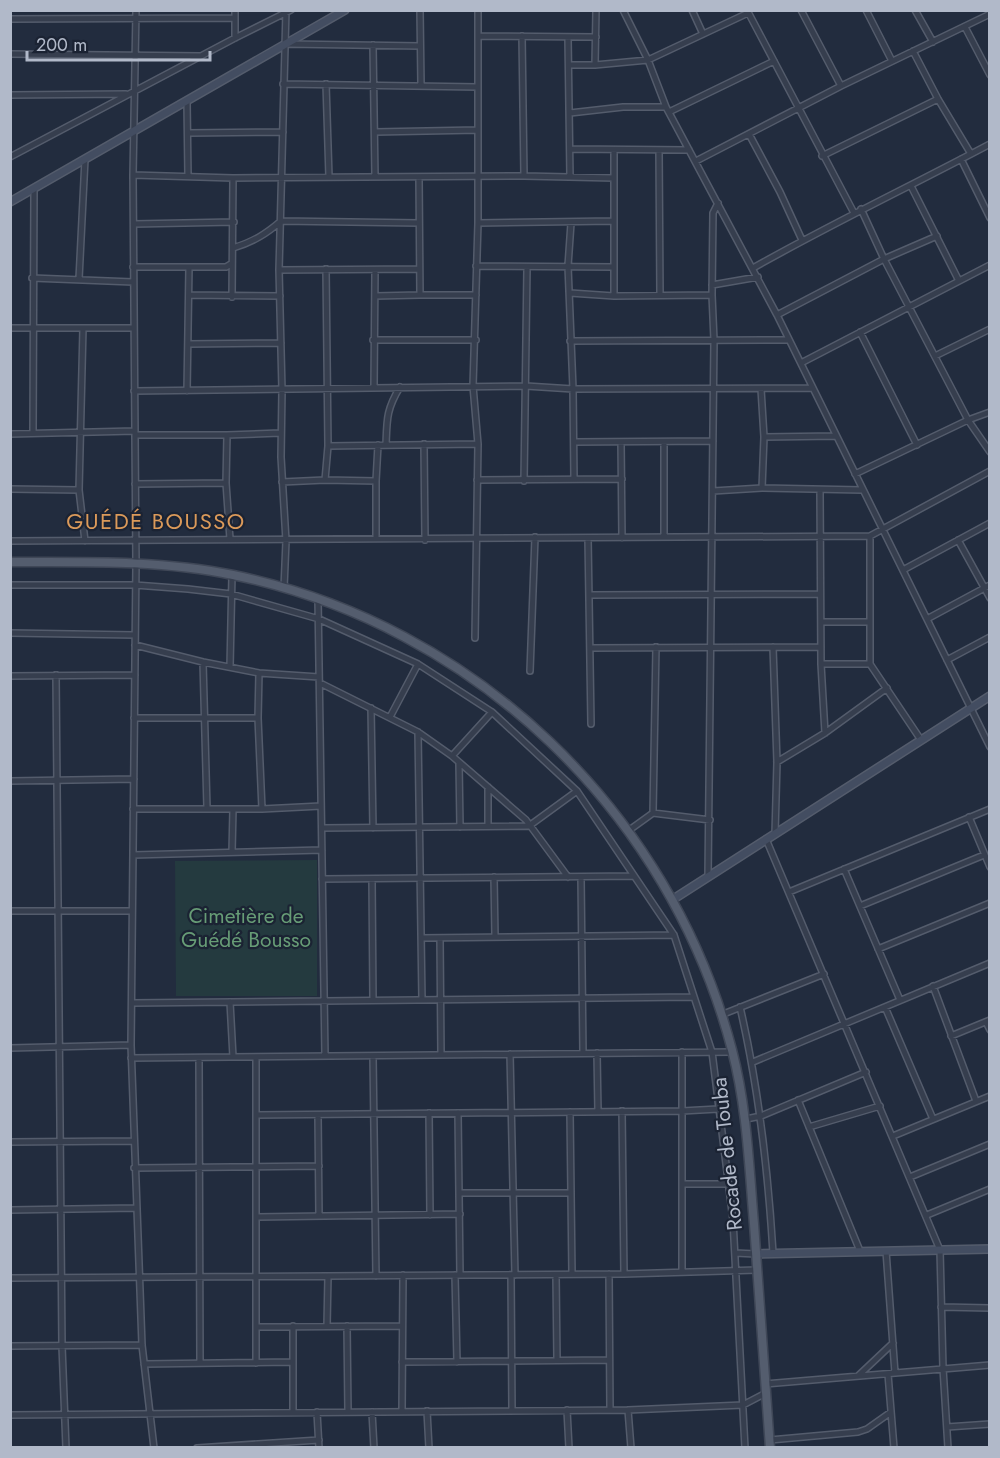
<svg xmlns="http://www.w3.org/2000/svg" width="1000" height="1458" font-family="Jost,sans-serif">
<rect width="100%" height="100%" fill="#222c3e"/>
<path fill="#243a3f" d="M 317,860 L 317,996 L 176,996 L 175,861 Z"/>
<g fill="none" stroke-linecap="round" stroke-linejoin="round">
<defs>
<path id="street" d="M 136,10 L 133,175 L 136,564 L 131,1045 L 142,1345 L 154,1448
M 420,10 L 421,85
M 623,10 L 648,60 L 666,107 L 777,315 L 990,747
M 692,10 L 703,34
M 747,10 L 854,213
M 801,10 L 841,86
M 866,10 L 892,61
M 915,10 L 933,42
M 10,19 L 234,18
M 965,27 L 990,75
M 479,36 L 596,37
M 522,36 L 524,176
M 235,38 L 235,10
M 568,38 L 570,177
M 288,44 L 420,46
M 373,45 L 375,177
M 913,51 L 938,99 L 971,154
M 10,54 L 201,56
M 570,65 L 595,65 L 648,60 L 748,13
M 595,65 L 596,10
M 283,84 L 478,87
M 326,84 L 329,177
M 10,95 L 126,94
M 187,102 L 188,176
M 669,112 L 774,61
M 570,113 L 623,107 L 666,107
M 375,132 L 478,130
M 188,133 L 283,132
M 749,134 L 780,192 L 802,240
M 570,149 L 689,150
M 614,150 L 614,296
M 659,150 L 660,295
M 822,156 L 938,99
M 10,157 L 235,38 L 291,10
M 961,159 L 990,218
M 696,161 L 841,86 L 990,14
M 133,175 L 233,178 L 524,176 L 614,178
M 419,178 L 420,295 L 476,295
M 911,186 L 959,281
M 861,209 L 884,259 L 968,420 L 990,452
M 478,223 L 613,221
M 571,223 L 568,266 L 573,389 L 574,479
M 134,224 L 234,222
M 233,248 C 253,242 266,234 281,221 L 419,223
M 476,266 L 614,267
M 133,267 L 226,267 L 231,264
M 753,268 C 831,224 911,186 990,144
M 279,270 L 419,269
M 32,278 L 133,282
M 79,279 L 85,159
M 712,285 L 758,277
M 570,293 L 614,296 L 712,295
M 189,295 L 280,296
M 375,296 L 420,295
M 232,297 L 233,178
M 777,315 L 884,259 L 937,236
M 10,328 L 133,328
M 83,328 L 79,490 L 85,541
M 860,332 L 917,445
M 373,340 L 476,340
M 570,341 L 788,340
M 188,344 L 281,343
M 935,356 L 990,329
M 801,363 L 990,265
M 374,387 L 375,270
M 761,389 L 764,437 L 762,488
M 134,391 L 526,386 L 573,389 L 812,388
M 187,391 L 189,267
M 33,433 L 34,189
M 10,434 L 135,431
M 135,435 L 227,435 L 280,433
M 227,435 L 226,483 L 230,539
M 764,437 L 836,436
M 574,442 L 713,441
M 621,442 L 622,538
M 664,442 L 664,537
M 424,444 L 425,540
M 386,445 C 387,420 386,410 400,387
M 328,446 L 478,444
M 855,474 L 968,420 L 990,412
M 325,480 L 328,446 L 326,269
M 477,480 L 622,479
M 524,481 L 527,268
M 282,482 L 325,480 L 376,481
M 135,484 L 226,483
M 10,489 L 79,490
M 820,490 L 821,664 L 825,733
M 713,491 L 762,488 L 862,490
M 870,536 L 870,664 L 921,740
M 588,538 L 591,724
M 376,539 L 376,481 L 378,445
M 958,540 L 990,598
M 10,541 L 870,536 L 990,471
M 903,570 L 990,523
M 10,585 L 135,585 L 188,589 L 231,594 L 319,619 L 418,664 L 492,712 L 577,791 L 674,935 L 712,1052 L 733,1220 L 745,1448
M 284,588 L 286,541 L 281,457 L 282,390 L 279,270 L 286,10
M 590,595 L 820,594
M 318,599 L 325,1056
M 927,619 L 990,585
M 821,622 L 870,622
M 10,633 L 135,635
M 475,638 L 478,444 L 473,386 L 478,223 L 478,10
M 135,645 L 203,662 L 259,673 L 319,677
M 773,647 L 777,762 L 775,834
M 591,648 L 821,647
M 947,660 L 990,637
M 203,662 L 207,808
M 821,664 L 870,664
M 230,667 L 232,575
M 530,671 L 535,537
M 259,673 L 258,718 L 262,809
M 56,675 L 62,1346 L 66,1448
M 10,676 L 135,675
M 320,683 L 418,732 L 452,756 L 526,820 L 568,877
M 371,708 L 373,828
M 390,717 L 418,664
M 134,718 L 258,718
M 418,732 L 422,1000
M 452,756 L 492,712
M 777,762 L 825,733 L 887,688
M 459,763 L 460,827
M 10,781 L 134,779
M 488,787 L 488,826
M 133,809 L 262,809 L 321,806
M 653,813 L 656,647
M 969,817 L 990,867
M 322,828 L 529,826 L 577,791
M 628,831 L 653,813 L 710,820
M 766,839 L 940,1250 L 943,1368 L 948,1448
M 232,852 L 233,809
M 133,855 L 322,850
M 844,869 L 900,1000
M 494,877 L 495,937
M 581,877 L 583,1053
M 708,877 L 714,340 L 712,295 L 713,213 L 718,203
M 322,879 L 634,876
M 372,879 L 373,1000
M 789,892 L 990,809
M 860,906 L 984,855
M 10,911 L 132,911
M 421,938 L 674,935
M 440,938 L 441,1055
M 878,949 L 990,903
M 933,986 L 976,1101
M 230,1002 L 233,1057
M 132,1003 L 693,997
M 740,1007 C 759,1089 768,1170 773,1253
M 885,1007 L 933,1119
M 721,1015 L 824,974
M 986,1022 L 990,1030
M 951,1036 L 990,1020
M 10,1048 L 131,1045
M 682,1052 L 682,1272
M 597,1053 L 598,1112
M 510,1054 L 515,1275
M 373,1056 L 376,1276
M 256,1057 L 256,1363
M 131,1058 L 732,1052
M 199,1058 L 200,1363
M 753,1062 L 990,963
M 798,1100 L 860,1251
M 622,1111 L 624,1274
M 570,1112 L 572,1274
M 429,1113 L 430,1215
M 458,1113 L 460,1275
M 256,1115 L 682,1111 L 718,1109
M 318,1115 L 319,1216
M 746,1119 L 761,1116 L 866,1072
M 809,1127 L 880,1106
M 893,1136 L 990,1096
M 10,1142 L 133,1141
M 134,1168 L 319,1166
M 910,1177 L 990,1144
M 682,1184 L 728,1184
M 460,1193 L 571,1193
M 10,1210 L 136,1208
M 927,1215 L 990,1189
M 257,1217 L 460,1214
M 886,1251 L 895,1373
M 735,1253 L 756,1254
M 609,1274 L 610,1410
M 455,1275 L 457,1362
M 511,1275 L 512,1411
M 556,1275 L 557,1360
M 10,1278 L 624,1274 L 757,1270
M 941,1307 L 990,1308
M 293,1326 L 293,1412
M 327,1326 L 328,1276
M 347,1326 L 348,1412
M 256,1327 L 402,1326
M 10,1346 L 142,1345
M 402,1362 L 608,1360
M 144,1364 L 293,1362
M 888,1374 L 894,1448
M 858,1376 L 893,1343
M 765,1384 L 990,1365
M 567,1410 L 569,1448
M 628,1410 L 631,1448
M 402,1411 L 403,1275
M 427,1411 L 429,1448
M 317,1412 L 319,1448
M 372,1412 L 374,1448
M 10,1415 L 628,1410 L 743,1405 L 766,1393
M 947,1427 L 990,1424
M 770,1440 L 858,1432 L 867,1429 L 891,1412
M 197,1448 L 319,1440"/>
<path id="secondary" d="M 10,202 L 345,10
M 672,900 L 990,696
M 756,1254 L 990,1249"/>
<path id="primary" d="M 10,562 C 84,562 161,560 233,575 C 475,625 670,812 732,1050 C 747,1107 749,1166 754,1224 C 759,1299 765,1373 770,1448"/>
</defs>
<use href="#street" stroke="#545c6c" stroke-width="8"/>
<use href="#secondary" stroke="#545c6c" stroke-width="10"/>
<use href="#primary" stroke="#3f4757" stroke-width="11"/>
<use href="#street" stroke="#363e4e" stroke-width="5"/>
<use href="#secondary" stroke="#434d61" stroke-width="7"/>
<use href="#primary" stroke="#545d6e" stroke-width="8"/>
</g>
<g text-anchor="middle" stroke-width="4.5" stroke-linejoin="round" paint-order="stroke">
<g font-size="21" fill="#679c76" stroke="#1b2333">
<text x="246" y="923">Cimetière de<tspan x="246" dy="24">Guédé Bousso</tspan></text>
</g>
<g font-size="21" fill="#b1b9c9" stroke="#1b2333">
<text transform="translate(727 1154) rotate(-96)" y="7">Rocade de Touba</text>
</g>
<g font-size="22" letter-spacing="1.5" fill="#db9a5a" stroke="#1b2333">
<text x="156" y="529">GUÉDÉ BOUSSO</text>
</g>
</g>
<rect width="1000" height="1458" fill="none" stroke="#b1b9c9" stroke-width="24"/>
<path d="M27 51v9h183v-9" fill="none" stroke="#b1b9c9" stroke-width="3"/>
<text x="36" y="51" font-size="18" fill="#b1b9c9" stroke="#1b2333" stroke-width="4.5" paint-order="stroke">200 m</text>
</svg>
